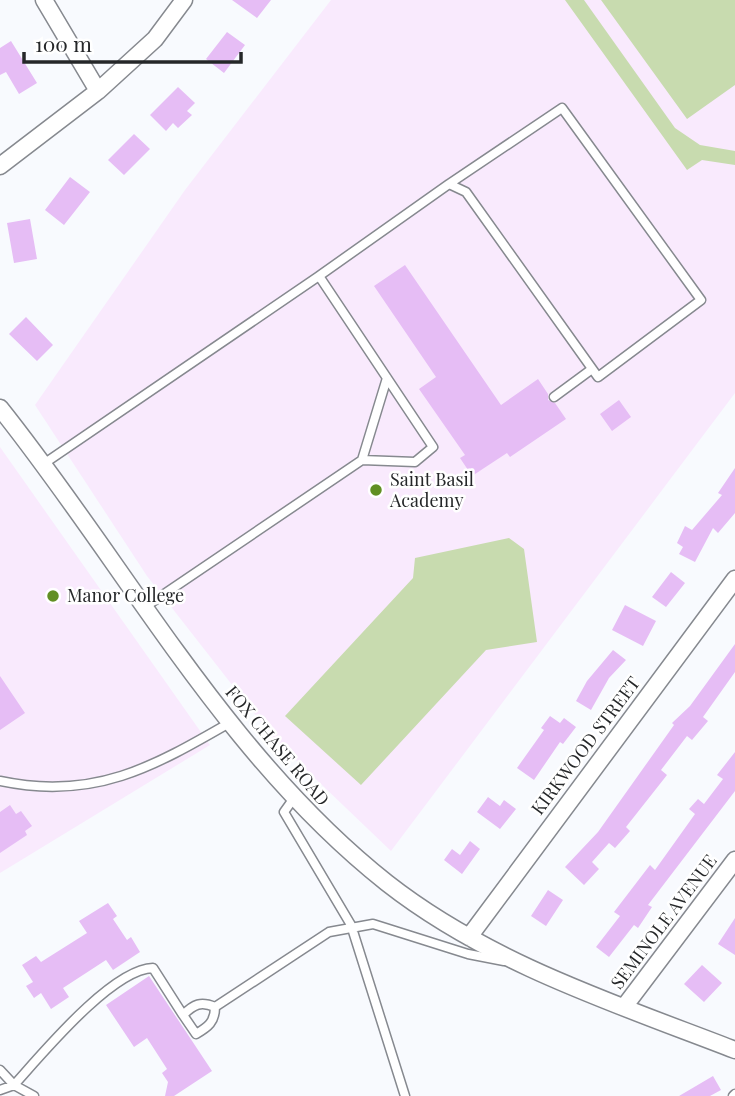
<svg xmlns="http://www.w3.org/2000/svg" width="735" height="1096" font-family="'Playfair Display',serif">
<rect width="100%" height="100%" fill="#f8fafe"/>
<path fill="#f9eafd" d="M 331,0 L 735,0 L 735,393 L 391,851 L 276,741 L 147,576 L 35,405 L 185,190 Z
M 0,447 L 210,745 L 0,873 Z"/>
<path fill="#c8dbaf" d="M 565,0 L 584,0 L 675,128 L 700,145 L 735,151 L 735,165 L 702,160 L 687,170 Z
M 601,0 L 735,0 L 735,85 L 687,119 Z
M 509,538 L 524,549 L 537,642 L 486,650 L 361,785 L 285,716 L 413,578 L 415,558 Z"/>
<path fill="#e6bdf5" d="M 232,0 L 271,0 L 257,18 Z
M 227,32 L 245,45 L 224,73 L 206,59 Z
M 11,41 L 37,83 L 19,94 L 6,72 L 0,75 L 0,48 Z
M 178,87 L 195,103 L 187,111 L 192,115 L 178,128 L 173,123 L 166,131 L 150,115 Z
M 134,134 L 150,149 L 124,175 L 108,160 Z
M 70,177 L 90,192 L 64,225 L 45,210 Z
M 30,219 L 37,259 L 14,263 L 7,223 Z
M 405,265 L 501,405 L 538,379 L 548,394 L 548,400 L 555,403 L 566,419 L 510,457 L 507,453 L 472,476 L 460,458 L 465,455 L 419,389 L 436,377 L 374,286 Z
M 26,317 L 53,345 L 37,361 L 9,334 Z
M 619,400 L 631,417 L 612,431 L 600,414 Z
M 735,468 L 735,513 L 718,533 L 713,528 L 695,562 L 679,554 L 683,547 L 677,543 L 685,526 L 692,530 L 722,495 L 718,493 Z
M 671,572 L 685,583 L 666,607 L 652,597 Z
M 625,605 L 656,621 L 643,646 L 612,630 Z
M 735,644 L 735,672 L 703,717 L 708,721 L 692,740 L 687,736 L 661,770 L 667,775 L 626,827 L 630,831 L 615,848 L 609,843 L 592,862 L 599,869 L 584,885 L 565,867 L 598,832 L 674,725 L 672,723 L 690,706 Z
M 613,650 L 626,660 L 609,678 L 591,710 L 576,701 L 587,681 Z
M 0,676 L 25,713 L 0,730 Z
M 550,716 L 560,723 L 564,718 L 576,727 L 563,744 L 560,742 L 534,780 L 517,768 L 544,730 L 541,728 Z
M 735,752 L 735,791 L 648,905 L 652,907 L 638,928 L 634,925 L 609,957 L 596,947 L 620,916 L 614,912 L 650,865 L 655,870 L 695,814 L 689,809 L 698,799 L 704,804 L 723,779 L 717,775 Z
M 488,797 L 500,806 L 504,800 L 516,809 L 500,829 L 477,812 Z
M 10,805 L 16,814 L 21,811 L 32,826 L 25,831 L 27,835 L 0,853 L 0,812 Z
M 470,841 L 480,849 L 462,874 L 444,860 L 452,849 L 460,855 Z
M 548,890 L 563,900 L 546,926 L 531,916 Z
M 108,903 L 117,916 L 113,919 L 127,940 L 131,937 L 140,952 L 113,970 L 106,960 L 63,988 L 69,997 L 51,1009 L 41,993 L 34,998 L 26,986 L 33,982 L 22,965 L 36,956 L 41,962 L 87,933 L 79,921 Z
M 735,918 L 735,955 L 718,944 Z
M 702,965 L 722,983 L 704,1002 L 684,984 Z
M 149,976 L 212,1071 L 174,1096 L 165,1096 L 168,1082 L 162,1073 L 167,1069 L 147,1038 L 134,1047 L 106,1005 Z
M 713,1076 L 721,1090 L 710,1096 L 679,1096 Z"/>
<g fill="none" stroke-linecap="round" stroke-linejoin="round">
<defs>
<path id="lane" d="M 319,276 L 449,184 L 466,192 L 598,377 L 701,300 L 562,108 L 449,184
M 554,397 L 592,369
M 362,460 L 387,378
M 42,465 L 319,276 L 433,447 L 415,462 L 362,460 L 145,607
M 0,781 C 94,801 153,767 231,722
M 294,798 L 284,812 L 351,925 L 405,1096
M 183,1015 L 196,1034 C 208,1027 215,1022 215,1007
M 0,1070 L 14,1085 L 34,1096
M 0,1090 L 14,1085 C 42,1054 112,969 153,968 L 183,1015 C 194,1004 201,1001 215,1007 L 329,932 L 373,924 L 468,954 L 504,961
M 733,1096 L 735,1094"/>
<path id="street" d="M 44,0 L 98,91
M 0,166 L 98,91 L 155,39 L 184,0
M 0,408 C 127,567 225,755 387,883 C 489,963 616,1004 735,1050
M 469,937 L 735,579
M 624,1007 L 735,860"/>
</defs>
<use href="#lane" stroke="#86898f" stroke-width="11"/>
<use href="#street" stroke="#86898f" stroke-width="19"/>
<use href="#lane" stroke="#fff" stroke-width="8"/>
<use href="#street" stroke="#fff" stroke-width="16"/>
</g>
<g fill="#618f23" stroke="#fff" stroke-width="2.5">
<circle cx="376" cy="490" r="7"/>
<circle cx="53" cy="596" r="7"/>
</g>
<g text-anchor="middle" stroke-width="5" stroke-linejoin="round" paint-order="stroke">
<g font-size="18" fill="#252729" stroke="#fff" text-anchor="start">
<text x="390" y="486">Saint Basil<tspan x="390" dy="21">Academy</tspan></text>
<text x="67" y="602">Manor College</text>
</g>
<g font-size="18" fill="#252729" stroke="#fff">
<text transform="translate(277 746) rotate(50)" y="6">FOX CHASE ROAD</text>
<text transform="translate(586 746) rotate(-53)" y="6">KIRKWOOD STREET</text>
<text transform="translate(664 922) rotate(-53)" y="6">SEMINOLE AVENUE</text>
</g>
</g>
<path d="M24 52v10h217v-10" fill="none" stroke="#252729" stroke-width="3.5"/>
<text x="35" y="52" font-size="21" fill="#252729" stroke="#ffffff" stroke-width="5" paint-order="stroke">100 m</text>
</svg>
